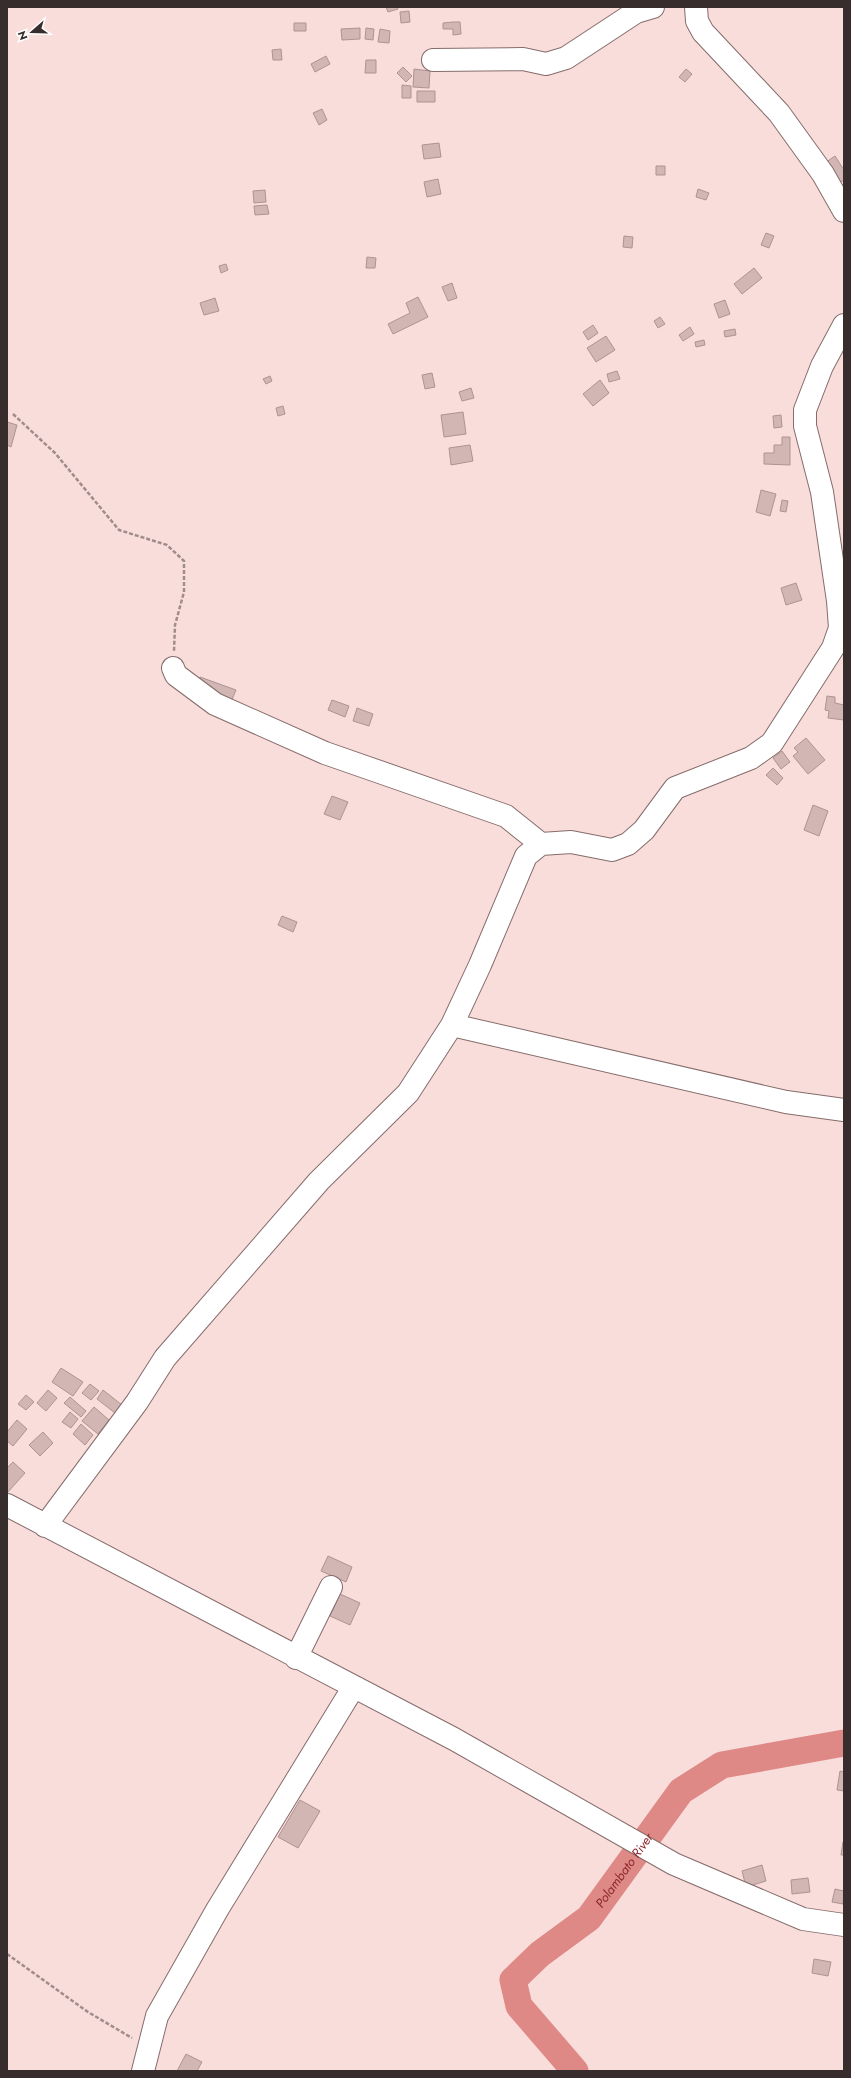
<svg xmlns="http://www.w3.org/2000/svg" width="851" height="2078" font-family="Jost,sans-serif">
<rect width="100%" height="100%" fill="#f9dddb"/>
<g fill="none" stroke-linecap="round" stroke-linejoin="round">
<path stroke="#de8986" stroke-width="27" id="s1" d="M 575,2071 L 519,2006 L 513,1980 L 540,1954 L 589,1918 L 681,1791 L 722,1765 L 844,1743"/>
</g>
<path fill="#d1b6b4" stroke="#ad9391" d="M 386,7 L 397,7 L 398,9 L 388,12 Z
M 409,11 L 410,22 L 401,23 L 400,12 Z
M 453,22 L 460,22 L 461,34 L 453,35 L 453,29 L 443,29 L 443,23 Z
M 294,23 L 306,23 L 306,31 L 294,31 Z
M 360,28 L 360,39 L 342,40 L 341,29 Z
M 366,28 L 374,29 L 373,40 L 365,39 Z
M 380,29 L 390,31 L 389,43 L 378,42 Z
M 281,49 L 282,60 L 273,60 L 272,50 Z
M 326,56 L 330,64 L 315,72 L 311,64 Z
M 366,60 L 376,60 L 376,73 L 365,73 Z
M 403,67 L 412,76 L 406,82 L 397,73 Z
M 414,69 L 430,71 L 429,88 L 413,87 Z
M 686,69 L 692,74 L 685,82 L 679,77 Z
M 402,85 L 411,86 L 411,98 L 402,98 Z
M 417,91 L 435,91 L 435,102 L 417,102 Z
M 322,109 L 327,120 L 319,125 L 313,113 Z
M 439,143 L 441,157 L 424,159 L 422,145 Z
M 835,156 L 844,170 L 844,180 L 836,185 L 822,165 Z
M 656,166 L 665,166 L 665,175 L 656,175 Z
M 438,179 L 441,194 L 427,197 L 424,182 Z
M 698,189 L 709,193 L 706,200 L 696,197 Z
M 265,190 L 266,202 L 254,203 L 253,191 Z
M 267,205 L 269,214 L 255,215 L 254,206 Z
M 766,233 L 774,236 L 769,248 L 761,245 Z
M 624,236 L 633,237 L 632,248 L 623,247 Z
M 367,257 L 376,258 L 375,268 L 366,268 Z
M 226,264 L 228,270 L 221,273 L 219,266 Z
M 754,268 L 762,278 L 742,294 L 734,284 Z
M 452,283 L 457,298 L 448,301 L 442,287 Z
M 418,297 L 428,317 L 393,334 L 388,324 L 410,313 L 406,303 Z
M 215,298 L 219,311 L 204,315 L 200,303 Z
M 725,300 L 730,314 L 719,318 L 714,304 Z
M 660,317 L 665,324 L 658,328 L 654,321 Z
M 593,325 L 598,333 L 588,340 L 583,332 Z
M 690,327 L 694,334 L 683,341 L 679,335 Z
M 735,329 L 736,335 L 725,337 L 724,331 Z
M 606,336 L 615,350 L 596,362 L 587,348 Z
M 704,340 L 705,345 L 696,347 L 695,342 Z
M 617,371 L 620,379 L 609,382 L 607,374 Z
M 432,373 L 435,387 L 425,389 L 422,375 Z
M 270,376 L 272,381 L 266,384 L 263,379 Z
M 600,380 L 609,393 L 593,406 L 583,394 Z
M 471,388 L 474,398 L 462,401 L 459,392 Z
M 283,406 L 285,414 L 278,416 L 276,408 Z
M 463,412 L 466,434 L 444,437 L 441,415 Z
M 781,415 L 782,427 L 774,428 L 773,416 Z
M 7,422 L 17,425 L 11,447 L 7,445 Z
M 782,437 L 790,437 L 790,465 L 764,464 L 764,453 L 774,453 L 774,445 L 782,445 Z
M 470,445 L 473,461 L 451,465 L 449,448 Z
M 761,490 L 776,494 L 770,516 L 756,512 Z
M 782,500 L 788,501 L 786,512 L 780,511 Z
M 796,583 L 802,600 L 786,605 L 781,588 Z
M 200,677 L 236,690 L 231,702 L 196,688 Z
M 827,696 L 835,697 L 835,703 L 844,705 L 844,720 L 828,718 L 829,711 L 825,710 Z
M 332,700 L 349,706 L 345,717 L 328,710 Z
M 357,708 L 373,714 L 369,726 L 353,721 Z
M 806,738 L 825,760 L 808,774 L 793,756 L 798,752 L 794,748 Z
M 782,751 L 790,762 L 781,769 L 773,758 Z
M 773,768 L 783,778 L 777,785 L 766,775 Z
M 332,796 L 348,802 L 340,820 L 324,814 Z
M 813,805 L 828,811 L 819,836 L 804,830 Z
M 282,916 L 297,922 L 293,932 L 278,925 Z
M 61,1368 L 83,1382 L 73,1396 L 52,1382 Z
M 90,1384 L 99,1391 L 91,1400 L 82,1393 Z
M 48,1390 L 57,1398 L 46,1411 L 37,1403 Z
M 103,1390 L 122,1405 L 115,1413 L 97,1399 Z
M 26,1395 L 34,1402 L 26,1410 L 18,1404 Z
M 70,1397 L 86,1411 L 81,1417 L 64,1403 Z
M 94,1407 L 109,1420 L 98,1434 L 82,1421 Z
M 70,1412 L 78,1419 L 71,1428 L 62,1422 Z
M 17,1420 L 27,1429 L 13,1446 L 7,1441 L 7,1432 Z
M 81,1424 L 93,1435 L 85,1445 L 73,1434 Z
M 43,1432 L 53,1443 L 40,1456 L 29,1445 Z
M 13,1462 L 25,1473 L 7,1493 L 7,1468 Z
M 328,1556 L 352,1567 L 346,1582 L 321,1571 Z
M 340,1594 L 360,1603 L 350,1625 L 330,1616 Z
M 840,1771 L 844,1772 L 844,1791 L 837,1790 Z
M 300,1800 L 320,1811 L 298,1848 L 278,1837 Z
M 843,1842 L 844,1842 L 844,1855 L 841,1855 Z
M 762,1865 L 766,1881 L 746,1887 L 742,1871 Z
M 808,1878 L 810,1892 L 792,1894 L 791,1880 Z
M 835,1889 L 844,1891 L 843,1904 L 832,1902 Z
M 814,1959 L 831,1962 L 828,1976 L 812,1973 Z
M 186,2054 L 202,2062 L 197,2071 L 177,2071 Z"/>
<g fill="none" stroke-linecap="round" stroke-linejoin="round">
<defs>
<path id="minor" d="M 696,7 L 697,21 L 703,32 L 779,113 L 823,174 L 844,211
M 433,60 L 523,59 L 546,64 L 566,58 L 636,12 L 653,7
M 173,668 L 176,675 L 215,704 L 325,753 L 506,816 L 541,844
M 452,1025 L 786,1102 L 844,1110
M 7,1505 L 454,1739 L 674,1864 L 803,1919 L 844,1925
M 45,1526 L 137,1402 L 165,1358 L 319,1181 L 408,1093 L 452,1025 L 480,965 L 526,856 L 541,844 L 571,842 L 612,850 L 628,844 L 644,830 L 675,788 L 751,758 L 772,743 L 833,648 L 840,628 L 838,601 L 822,492 L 805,426 L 805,410 L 822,366 L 844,325
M 296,1658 L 331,1587
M 143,2071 L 157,2016 L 217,1910 L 353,1688"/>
</defs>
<use href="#minor" stroke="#856c6b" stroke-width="24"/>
<path stroke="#a08c8b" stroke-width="2.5" stroke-dasharray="4 2" stroke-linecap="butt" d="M 13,414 L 55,453 L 119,530 L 167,545 L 184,561 L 184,592 L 175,625 L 174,651
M 7,1954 L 88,2012 L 132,2038"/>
<use href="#minor" stroke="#fff" stroke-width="22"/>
</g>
<g text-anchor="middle" stroke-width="3.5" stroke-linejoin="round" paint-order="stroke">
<g font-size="13" font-style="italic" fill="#8d282e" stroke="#fff">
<text dy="5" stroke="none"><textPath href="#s1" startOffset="270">Polambato River</textPath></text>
</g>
</g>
<rect width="851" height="2078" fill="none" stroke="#382d2d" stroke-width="16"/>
<g transform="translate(32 32) rotate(250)" stroke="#ffffff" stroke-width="3" paint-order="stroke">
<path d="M0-3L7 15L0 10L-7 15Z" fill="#382d2d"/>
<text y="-6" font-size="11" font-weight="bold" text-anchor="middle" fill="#382d2d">N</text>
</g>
</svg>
